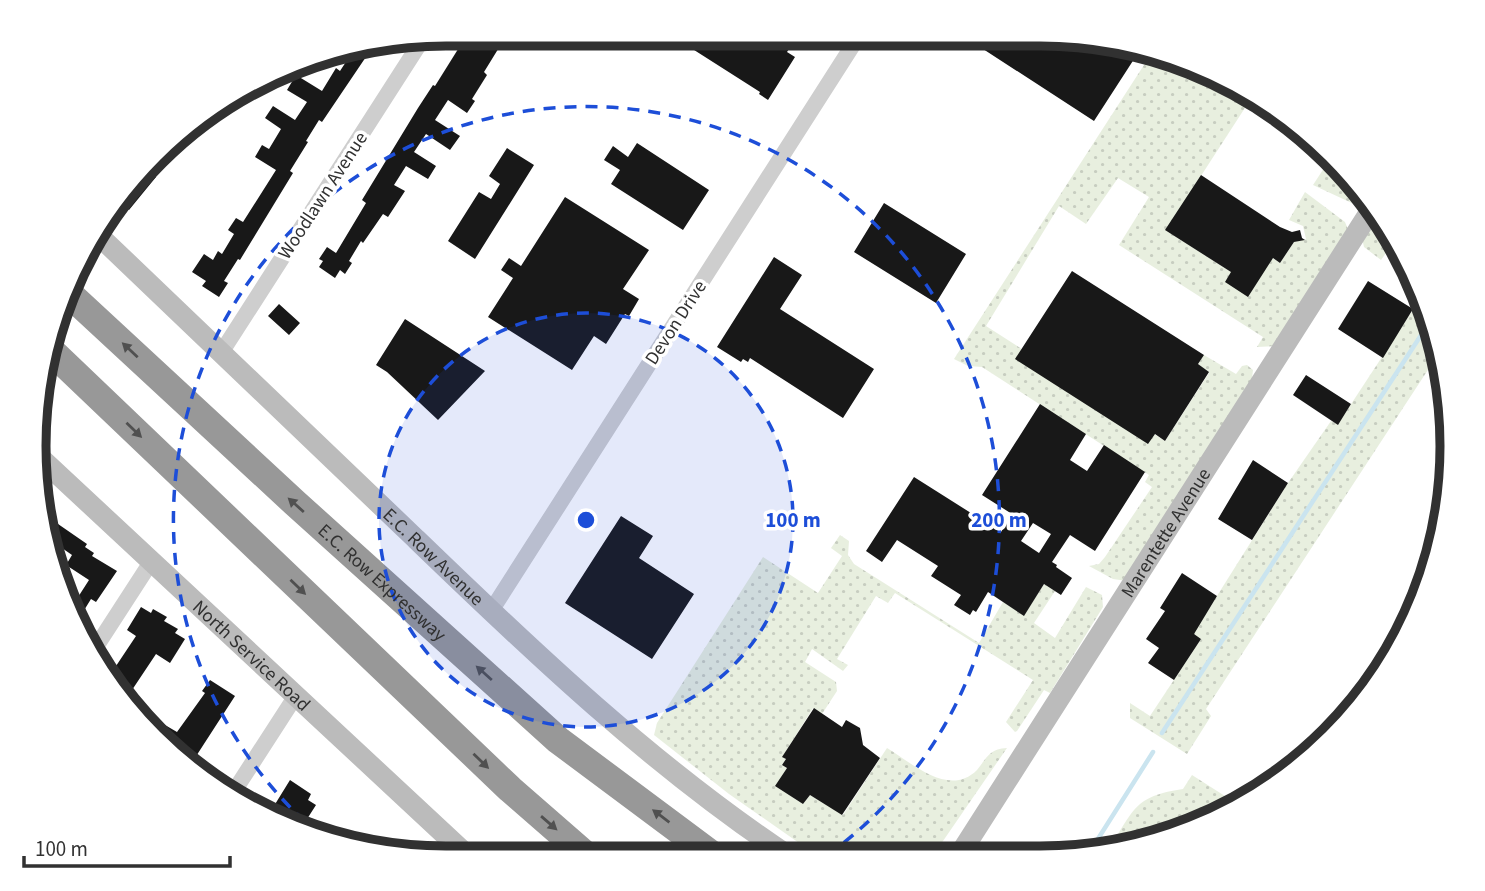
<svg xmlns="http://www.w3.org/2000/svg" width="1485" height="891" font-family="'Source Sans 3',sans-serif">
<defs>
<pattern id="grass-dots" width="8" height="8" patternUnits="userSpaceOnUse" patternTransform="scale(1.75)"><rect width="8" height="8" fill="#e8efdf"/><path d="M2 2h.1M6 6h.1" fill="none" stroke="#c7cdc0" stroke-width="1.8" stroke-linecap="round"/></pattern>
</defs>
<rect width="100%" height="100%" fill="#fff"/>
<path fill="url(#grass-dots)" d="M 1153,51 L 1172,55 L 1269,103 L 1288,122 L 1252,97 L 1166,230 L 1231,272 L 1273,258 L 1280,263 L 1294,242 L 1306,239 L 1303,226 L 1289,220 L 1305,192 L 1345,222 L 1349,232 L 1276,346 L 1257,347 L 1263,337 L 1119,245 L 1149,197 L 1118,178 L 1086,224 L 1059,206 L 986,326 L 1165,441 L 1209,373 L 1198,364 L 1204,355 L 1236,374 L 1242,366 L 1247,365 L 1253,370 L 1251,386 L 1127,581 L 1113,579 L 1089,566 L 1099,564 L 1105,557 L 1152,487 L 1145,482 L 1149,475 L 982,367 L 968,366 L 954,359 Z
M 1328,162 L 1368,202 L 1367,203 L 1356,205 L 1313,185 Z
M 1378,213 L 1382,217 L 1398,254 L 1389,249 L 1381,260 L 1364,247 L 1362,238 Z
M 1418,302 L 1439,353 L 1206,709 L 1211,716 L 1187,754 L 1130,718 L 1130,703 L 1150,716 L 1201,639 L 1193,634 L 1288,483 L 1331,421 L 1338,424 Z
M 840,535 L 849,541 L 848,555 L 854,564 L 979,643 L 1003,602 L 1024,615 L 1044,584 L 1055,591 L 1034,623 L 1055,638 L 1086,587 L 1102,595 L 1103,607 L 1050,693 L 1044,690 L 1017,731 L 1015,732 L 1006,722 L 1033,680 L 895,593 L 888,603 L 876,596 L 837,659 L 848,665 L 843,671 L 812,649 L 805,662 L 836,682 L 837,691 L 822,714 L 813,708 L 783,756 L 786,759 L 782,765 L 787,768 L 776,786 L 803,804 L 810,795 L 843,815 L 887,748 C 912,763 949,798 977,770 C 987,758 989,749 1007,748 L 932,857 L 819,857 L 729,794 L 654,735 L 657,723 L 763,557 L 818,593 L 842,556 L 831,548 Z
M 1192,775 L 1239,805 L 1147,844 L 1108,850 C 1134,811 1133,796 1183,789 Z"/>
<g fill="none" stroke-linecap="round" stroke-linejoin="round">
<path stroke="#cae4ef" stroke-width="4.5" d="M 1162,733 L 1427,326
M 1089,853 L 1153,752"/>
</g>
<path fill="#181818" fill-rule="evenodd" d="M 472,33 L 491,33 L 487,38 L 500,46 L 484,72 L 487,75 L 472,99 L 475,101 L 467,113 L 448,100 L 435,120 L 460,136 L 450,150 L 426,134 L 414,152 L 436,166 L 428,179 L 406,166 L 394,185 L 405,191 L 388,217 L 383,214 L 363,243 L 361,241 L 349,261 L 352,263 L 345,274 L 340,270 L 335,278 L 319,267 L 323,261 L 319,259 L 327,247 L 336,253 L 366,203 L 362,200 L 418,108 L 433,85 L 435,86 L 460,46 L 463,48 Z
M 669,34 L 789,34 L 796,38 L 787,52 L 795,57 L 768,100 L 759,94 L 760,92 Z
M 960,34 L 1067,34 L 1128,46 L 1138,53 L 1094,121 Z
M 374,45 L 322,122 L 319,120 L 306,141 L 308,142 L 290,171 L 293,173 L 240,260 L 238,259 L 224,281 L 228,283 L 219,297 L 202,286 L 206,281 L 192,272 L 204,254 L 213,260 L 218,251 L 222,254 L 234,234 L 228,230 L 236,218 L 243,222 L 276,170 L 255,157 L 262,145 L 269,149 L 281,129 L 265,118 L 273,106 L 295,120 L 307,102 L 287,90 L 296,75 L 322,91 L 336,68 L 340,71 L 355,48 Z
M 637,143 L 709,190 L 683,230 L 611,184 L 620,170 L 604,160 L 613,146 L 628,157 Z
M 507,148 L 534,165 L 475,259 L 448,241 L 479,192 L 491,199 L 500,184 L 489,176 Z
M 147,169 L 156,177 L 129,210 L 118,200 Z
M 1201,175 L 1280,227 L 1292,232 L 1300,230 L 1302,238 L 1305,240 L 1294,242 L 1280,263 L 1273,258 L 1248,297 L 1225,282 L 1231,272 L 1165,230 Z
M 565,197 L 649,250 L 623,289 L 639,299 L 629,316 L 625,314 L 606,344 L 594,336 L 572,370 L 488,317 L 513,278 L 501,270 L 509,258 L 521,266 Z
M 884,203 L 966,254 L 936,303 L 854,252 Z
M 774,257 L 802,275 L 780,309 L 874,369 L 843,418 L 750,358 L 748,362 L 743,359 L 741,362 L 717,347 Z
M 1072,271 L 1204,355 L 1198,364 L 1209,372 L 1165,441 L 1155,434 L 1148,444 L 1015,359 Z
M 1368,281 L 1413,309 L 1383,358 L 1338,329 Z
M 279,304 L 300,323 L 289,335 L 268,316 Z
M 405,319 L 485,371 L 438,420 L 387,372 L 376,365 Z
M 1306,375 L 1351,404 L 1338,425 L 1293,395 Z
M 1040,404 L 1086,434 L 1070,460 L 1087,471 L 1104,445 L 1145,472 L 1095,551 L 1070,535 L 1052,562 L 1057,565 L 1056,567 L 1072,578 L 1061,595 L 1044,584 L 1024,616 L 988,592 L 976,612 L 973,610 L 970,615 L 954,605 L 961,595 L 931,576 L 938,566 L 897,540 L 882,562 L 866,551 L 914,477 L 1001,532 L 1012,514 L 982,495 ZM 1033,523 L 1051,534 L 1039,553 L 1021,541 Z
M 1253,460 L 1288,483 L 1252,540 L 1218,519 Z
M 45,515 L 87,544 L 85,547 L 94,553 L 92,556 L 117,571 L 96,602 L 91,599 L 78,620 L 71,608 L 89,580 L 66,565 L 72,555 L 49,539 Z
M 621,516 L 653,536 L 639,558 L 694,594 L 652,659 L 565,603 Z
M 1182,573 L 1217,596 L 1194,634 L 1201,639 L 1174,680 L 1148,663 L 1159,648 L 1146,639 L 1165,611 L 1160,608 Z
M 141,607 L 151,613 L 153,609 L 167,617 L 164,621 L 178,629 L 175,633 L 185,639 L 170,663 L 156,654 L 124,702 L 118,696 L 108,678 L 136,636 L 127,630 Z
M 210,680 L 235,696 L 191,764 L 138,715 L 141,711 L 177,732 L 205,693 L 202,691 Z
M 814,708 L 842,727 L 846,720 L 860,728 L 863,745 L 880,758 L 842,815 L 810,795 L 803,804 L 775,786 L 787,768 L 782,765 L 786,759 L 782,757 Z
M 290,780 L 311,794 L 308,800 L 316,805 L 300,830 L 269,814 Z"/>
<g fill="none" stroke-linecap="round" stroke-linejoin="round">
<path stroke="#cecece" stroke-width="16" d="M 221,353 L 424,37
M 491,611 L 860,34
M 94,650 L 151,562
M 231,796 L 295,697"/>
<g stroke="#bbb" stroke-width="21">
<path id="s1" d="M 95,232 C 202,335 309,437 416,539 C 534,653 653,766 790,857"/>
<path id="s2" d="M 34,452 L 469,857"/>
<path id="s3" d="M 958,857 L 1373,207"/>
</g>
<g stroke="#989898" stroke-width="28">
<path id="s4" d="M 66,291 L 295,503 L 558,740 L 715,857"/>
<path d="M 49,349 L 510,789 L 588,857"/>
</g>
</g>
<defs><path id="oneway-solid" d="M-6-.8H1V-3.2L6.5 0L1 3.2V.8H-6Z" transform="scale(1.75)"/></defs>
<g fill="#505050">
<use href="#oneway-solid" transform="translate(130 350) rotate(-137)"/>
<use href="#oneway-solid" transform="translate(134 430) rotate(44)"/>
<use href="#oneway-solid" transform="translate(296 505) rotate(-138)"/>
<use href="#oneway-solid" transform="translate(298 587) rotate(44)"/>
<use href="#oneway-solid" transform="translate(484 673) rotate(-138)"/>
<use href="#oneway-solid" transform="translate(481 761) rotate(44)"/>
<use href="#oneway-solid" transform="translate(661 816) rotate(-143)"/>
<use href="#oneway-solid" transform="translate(549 823) rotate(41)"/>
</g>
<circle cx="586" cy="520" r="207" fill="#1d4ed8" fill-opacity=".12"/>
<g fill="none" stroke="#1d4ed8" stroke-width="3.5" stroke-dasharray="12 9">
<circle cx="586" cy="520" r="207"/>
<path d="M321 836A413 413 0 1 1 826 856"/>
</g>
<g text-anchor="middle" stroke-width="7" stroke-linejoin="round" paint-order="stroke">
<g font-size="19" fill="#313131" stroke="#fff">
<text transform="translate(322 195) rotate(-57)" y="7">Woodlawn Avenue</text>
<text transform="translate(675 322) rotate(-57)" y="7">Devon Drive</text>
<text dy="7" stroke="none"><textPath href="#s3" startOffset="385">Marentette Avenue</textPath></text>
<text dy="7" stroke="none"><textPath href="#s1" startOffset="469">E.C. Row Avenue</textPath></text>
<text dy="7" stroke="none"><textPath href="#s4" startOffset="430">E.C. Row Expressway</textPath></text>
<text dy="7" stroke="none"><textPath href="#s2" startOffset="298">North Service Road</textPath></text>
</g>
</g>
<path d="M0 0H1485V891H0ZM446 46H1040A400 400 0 0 1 1440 446V446A400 400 0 0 1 1040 846H446A400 400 0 0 1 46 446V446A400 400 0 0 1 446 46Z" fill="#fff" fill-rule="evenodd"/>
<path fill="none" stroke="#313131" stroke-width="9" d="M446 46H1040A400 400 0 0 1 1440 446V446A400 400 0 0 1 1040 846H446A400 400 0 0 1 46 446V446A400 400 0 0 1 446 46Z"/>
<circle cx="586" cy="520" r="10" fill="#1d4ed8" stroke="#fff" stroke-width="3.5"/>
<g font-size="21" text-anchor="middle" font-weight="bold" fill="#1d4ed8" stroke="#fff" stroke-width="7" stroke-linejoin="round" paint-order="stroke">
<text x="793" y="527">100 m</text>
<text x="999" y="527">200 m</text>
</g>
<path d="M24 856v10h206v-10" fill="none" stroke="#313131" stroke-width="3.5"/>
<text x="35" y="856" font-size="21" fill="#313131" stroke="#ffffff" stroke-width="5" paint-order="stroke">100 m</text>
</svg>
